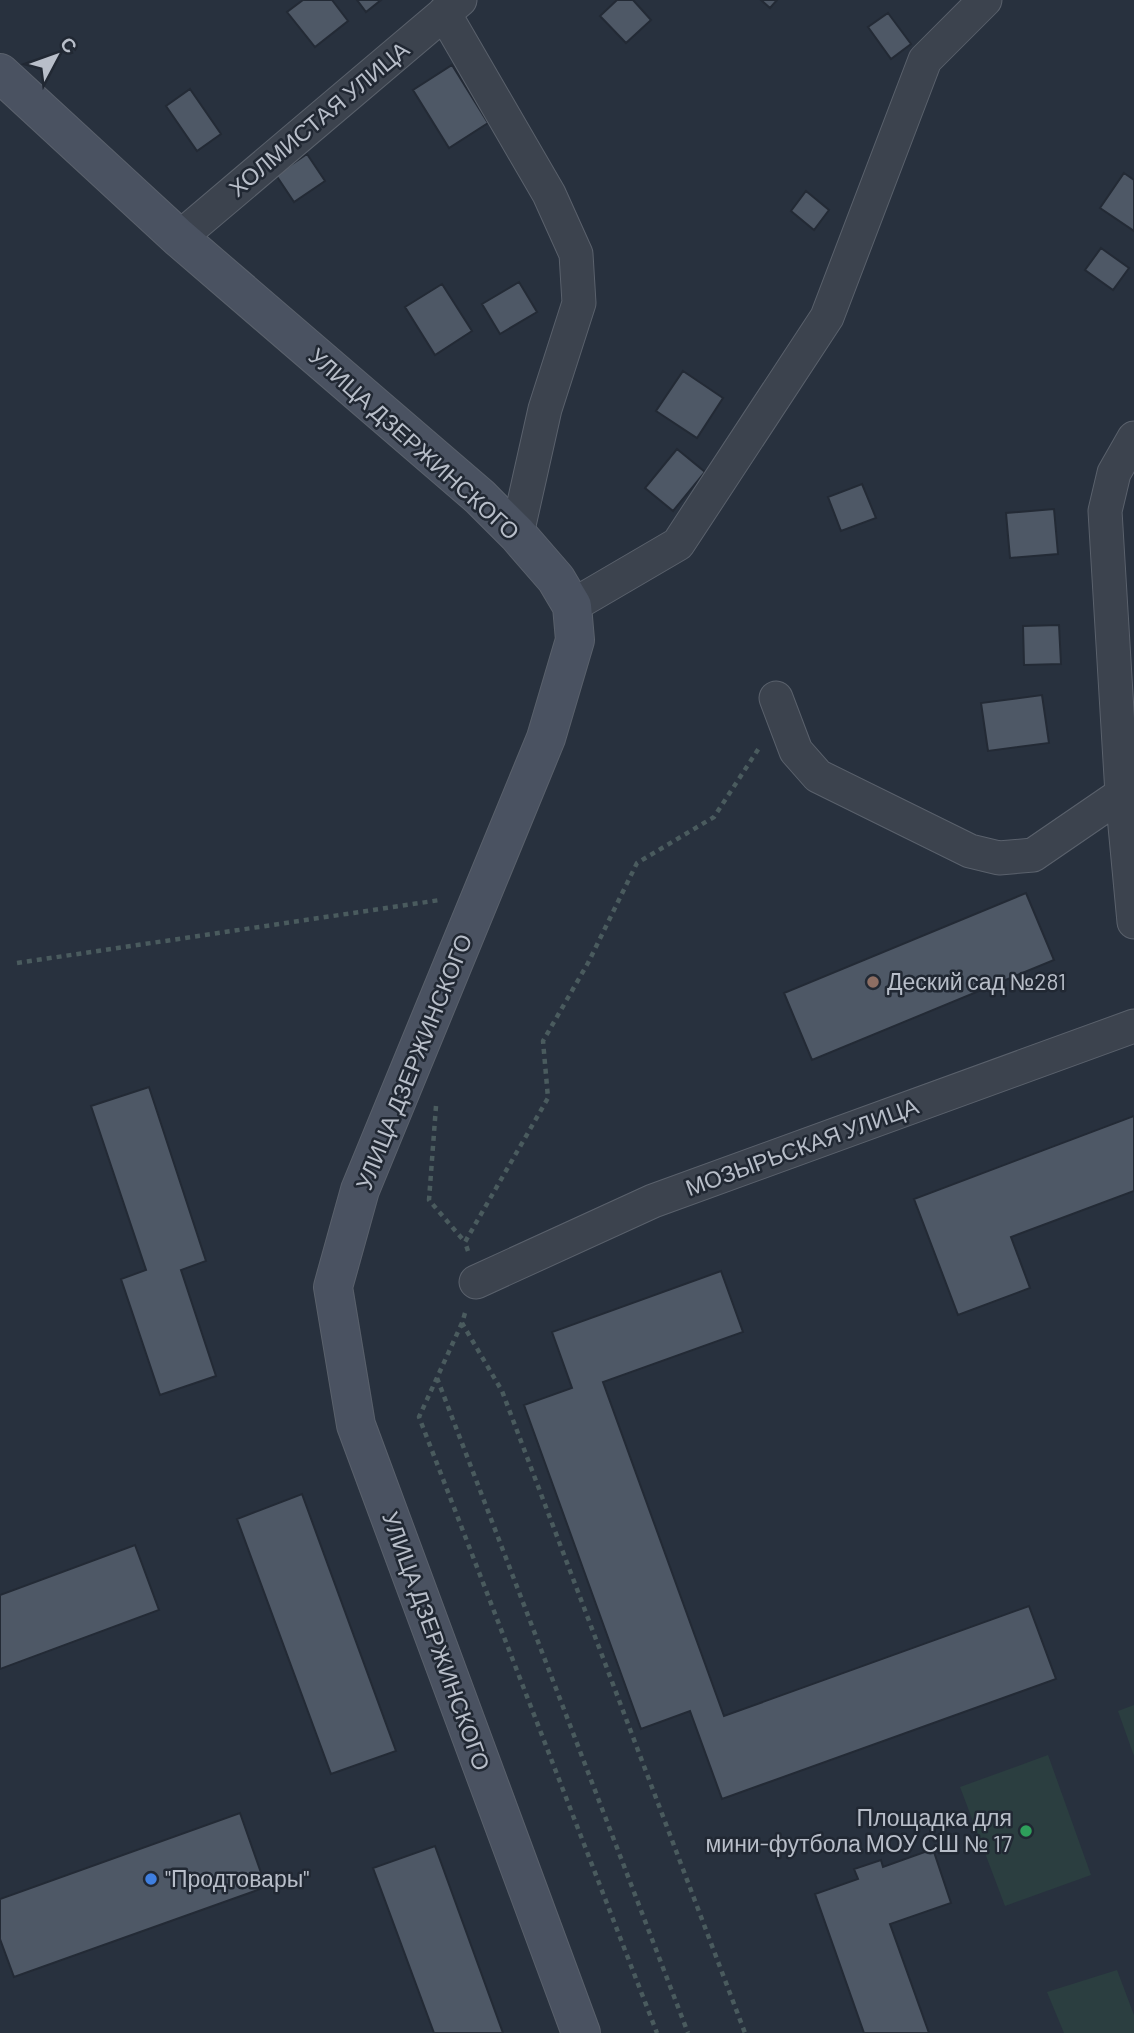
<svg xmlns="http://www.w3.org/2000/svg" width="1134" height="2033" font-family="Barlow,sans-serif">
<rect width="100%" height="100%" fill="#28313e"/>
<path fill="#2b3e40" d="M 1134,1705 L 1134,1756 L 1118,1711 Z
M 1048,1755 L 1091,1875 L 1005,1906 L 960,1787 Z
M 1117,1970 L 1134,2015 L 1134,2033 L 1064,2033 L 1047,1992 Z"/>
<path fill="#4e5866" stroke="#232a35" stroke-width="2" d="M 303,0 L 332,0 L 348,21 L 315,47 L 287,12 Z
M 357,0 L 381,0 L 366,12 Z
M 617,0 L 633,0 L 651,20 L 626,43 L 600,16 Z
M 761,0 L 777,0 L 770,8 Z
M 888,13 L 911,44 L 891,59 L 868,27 Z
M 452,65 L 488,123 L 449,148 L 413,90 Z
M 190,89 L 221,134 L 197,151 L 166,106 Z
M 307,154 L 325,181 L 294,202 L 276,175 Z
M 1124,173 L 1134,180 L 1134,231 L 1100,208 Z
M 806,191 L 829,210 L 814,230 L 791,211 Z
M 1101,248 L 1129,268 L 1113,290 L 1085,270 Z
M 519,282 L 537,312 L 500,334 L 482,304 Z
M 442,284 L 472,331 L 435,355 L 405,307 Z
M 683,371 L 723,398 L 697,438 L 656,411 Z
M 677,449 L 705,472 L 673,511 L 645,488 Z
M 862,484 L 876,518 L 841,531 L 828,497 Z
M 1054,509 L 1058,554 L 1010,558 L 1006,513 Z
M 1059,625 L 1061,664 L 1024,665 L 1023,626 Z
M 1042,695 L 1049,743 L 988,751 L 981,703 Z
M 1026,893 L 1054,960 L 812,1060 L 784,993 Z
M 149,1087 L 206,1261 L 181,1270 L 216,1376 L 160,1395 L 121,1279 L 146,1270 L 91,1106 Z
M 1134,1116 L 1134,1191 L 1011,1237 L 1030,1288 L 958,1315 L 914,1199 Z
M 721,1271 L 743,1332 L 603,1382 L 724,1716 L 1029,1606 L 1056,1679 L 722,1799 L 690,1711 L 641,1729 L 524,1405 L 572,1388 L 552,1332 Z
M 302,1494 L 396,1751 L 331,1774 L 237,1519 Z
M 135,1545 L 159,1610 L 0,1669 L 0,1595 Z
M 240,1813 L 266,1887 L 14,1977 L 0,1939 L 0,1899 Z
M 435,1846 L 503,2033 L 434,2033 L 373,1868 Z
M 933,1849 L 951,1903 L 890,1924 L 929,2033 L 864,2033 L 815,1894 L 858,1879 L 854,1869 L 881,1860 L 883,1867 Z"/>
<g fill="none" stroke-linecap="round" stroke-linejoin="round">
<defs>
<path id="street" d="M 444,13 L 549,194 L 576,254 L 579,303 L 545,409 L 517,534
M 179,238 L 460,0
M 1134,438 L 1114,473 L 1105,511 L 1122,794 L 1134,922
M 572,606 L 678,544 L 827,317 L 925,60 L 985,0
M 776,698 L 796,751 L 818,776 L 970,851 L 999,858 L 1033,855 L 1122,794
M 476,1282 L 653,1201 L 1134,1026"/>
<path id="secondary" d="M 0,73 L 179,238 L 480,497 L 517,534 L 556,579 L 572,606 L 575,640 L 546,738 L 360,1190 L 333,1287 L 356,1425 L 581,2033"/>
</defs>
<use href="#street" stroke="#5a616c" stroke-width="35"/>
<use href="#secondary" stroke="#5a616c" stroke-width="40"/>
<path stroke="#4a5b5e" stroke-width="4.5" stroke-dasharray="5 5" stroke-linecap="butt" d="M 17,963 L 440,900
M 436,1106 L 429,1200 L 465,1242
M 468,1251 L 465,1242 L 548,1098 L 543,1041 L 588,963 L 637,863 L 714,817 L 759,748
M 465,1313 L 462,1323 L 502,1391 L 745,2033
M 462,1323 L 419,1417 L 657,2033
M 437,1378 L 688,2033"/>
<use href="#street" stroke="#3c434e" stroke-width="33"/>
<use href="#secondary" stroke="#4a5261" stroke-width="38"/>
</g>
<circle fill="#8d6e63" stroke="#212833" stroke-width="2.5" cx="873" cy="982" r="7"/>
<circle fill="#2e9e5b" stroke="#212833" stroke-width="2.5" cx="1026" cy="1831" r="7"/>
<circle fill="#3f7fe0" stroke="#212833" stroke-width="2.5" cx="151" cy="1879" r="7"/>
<g text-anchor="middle" stroke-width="5" stroke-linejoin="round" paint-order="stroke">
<g font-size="23" fill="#b8bec9" stroke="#212833">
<text transform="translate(319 119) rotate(-40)" y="8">ХОЛМИСТАЯ УЛИЦА</text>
<text transform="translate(414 444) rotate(42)" y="8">УЛИЦА ДЗЕРЖИНСКОГО</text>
<text transform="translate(414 1062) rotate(-68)" y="8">УЛИЦА ДЗЕРЖИНСКОГО</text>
<text transform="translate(802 1147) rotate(-20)" y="8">МОЗЫРЬСКАЯ УЛИЦА</text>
<text transform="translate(436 1641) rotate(70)" y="8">УЛИЦА ДЗЕРЖИНСКОГО</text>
</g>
<g font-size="23" fill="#b8bec9" stroke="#212833" text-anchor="start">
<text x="887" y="990">Деский сад №281</text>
<text x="1012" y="1826" text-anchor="end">Площадка для<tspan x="1012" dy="26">мини-футбола МОУ СШ № 17</tspan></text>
<text x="165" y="1887">"Продтовары"</text>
</g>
</g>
<g transform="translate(56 56) rotate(49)" stroke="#212833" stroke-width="5" paint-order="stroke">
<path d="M0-5L12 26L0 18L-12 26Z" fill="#b8bec9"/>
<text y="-10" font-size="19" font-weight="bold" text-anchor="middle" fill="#b8bec9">С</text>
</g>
</svg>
